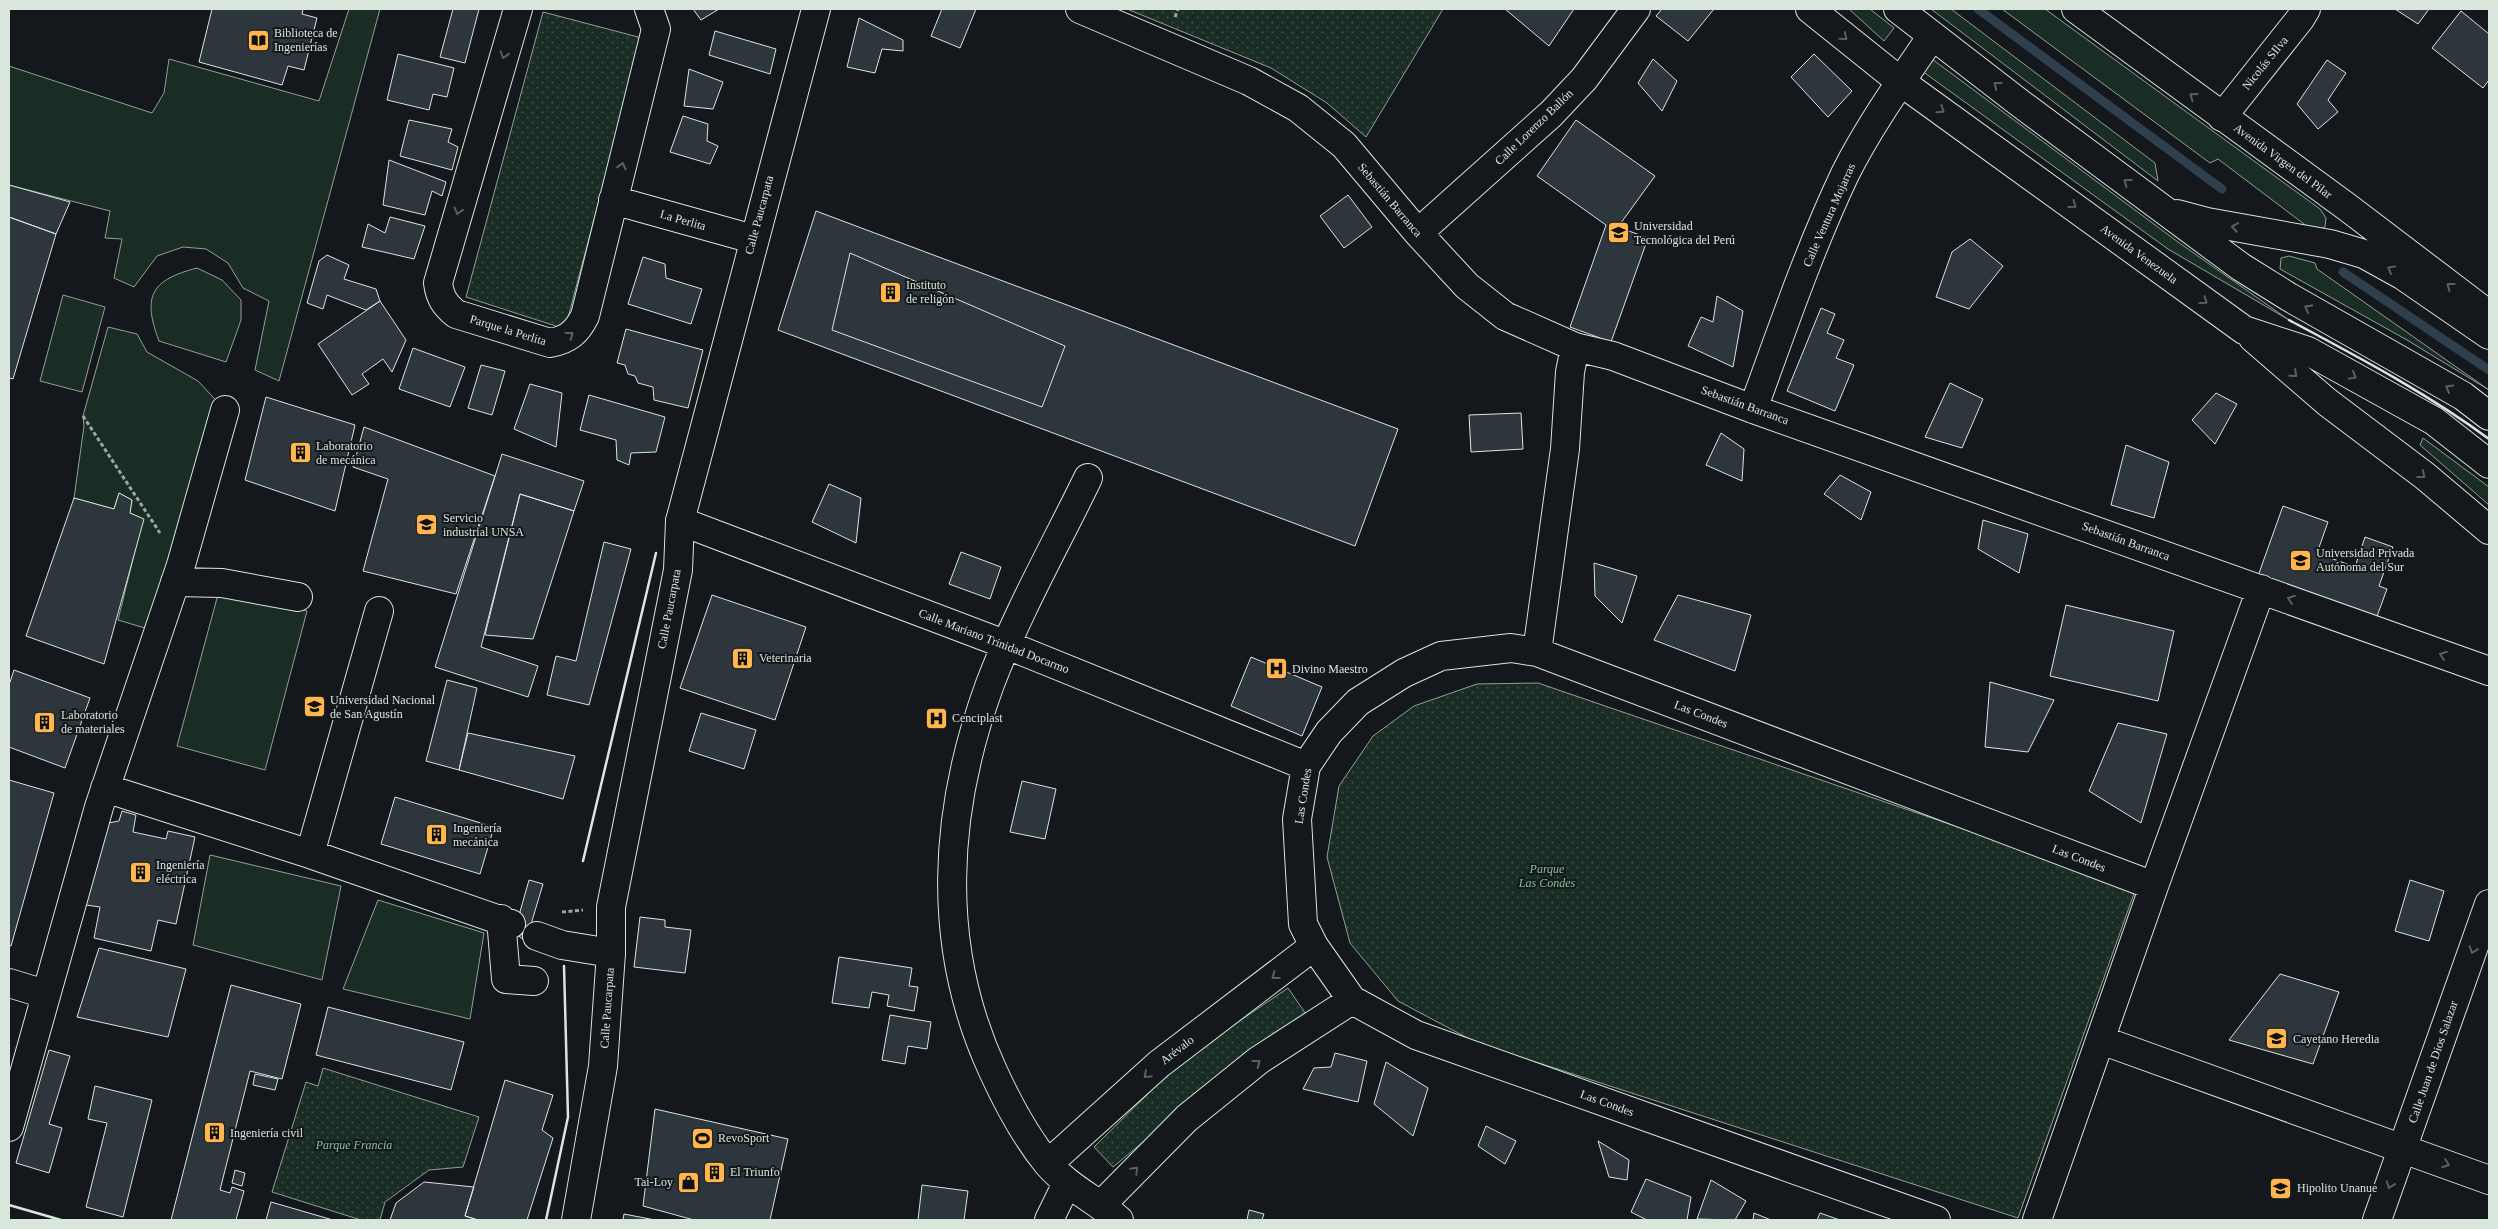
<svg xmlns="http://www.w3.org/2000/svg" width="2498" height="1229" font-family="'Times New Roman',serif">
<defs>
<pattern id="park-dots" width="8" height="8" patternUnits="userSpaceOnUse" patternTransform="scale(1.25)"><rect width="8" height="8" fill="#1a2d24"/><path d="M2 2h.1M6 6h.1" fill="none" stroke="#3b4b43" stroke-width="1.8" stroke-linecap="round"/></pattern>
</defs>
<rect width="100%" height="100%" fill="#14181c"/>
<path fill="#1a2d24" stroke="#939e99" d="M 349,9 L 380,9 L 279,381 L 255,370 L 269,301 L 243,288 L 228,263 L 206,249 L 183,247 L 157,256 L 134,287 L 114,278 L 122,239 L 105,238 L 110,211 L 9,185 L 9,66 L 152,113 L 164,93 L 169,59 L 319,101 Z
M 1849,9 L 1870,9 L 1894,28 L 1884,41 Z
M 1931,9 L 1951,9 L 2155,163 L 2158,181 Z
M 2002,9 L 2045,9 L 2320,209 L 2326,218 L 2325,227 L 2319,230 L 2308,227 L 2218,159 L 2210,163 Z
M 1932,59 L 2178,242 L 2289,320 L 2168,249 L 1922,71 Z
M 2289,256 L 2315,263 L 2317,269 L 2489,390 L 2407,340 L 2280,269 L 2281,258 Z
M 197,268 L 222,280 L 241,300 L 241,320 L 226,362 L 159,341 C 142,296 151,280 197,268 Z
M 63,295 L 105,307 L 82,392 L 40,381 Z
M 108,327 L 137,334 L 147,352 L 198,381 L 225,410 L 158,632 L 118,620 L 143,519 L 130,513 L 132,500 L 119,493 L 114,509 L 74,498 L 84,426 L 83,416 Z
M 2423,438 L 2489,487 L 2489,505 L 2420,445 Z
M 220,587 L 307,611 L 265,770 L 177,746 Z
M 210,855 L 341,886 L 322,980 L 193,945 Z
M 378,900 L 484,933 L 470,1019 L 343,989 Z"/>
<path fill="url(#park-dots)" stroke="#939e99" d="M 1127,9 L 1443,9 L 1366,137 L 1327,103 L 1271,68 Z
M 543,12 L 642,38 L 565,329 L 466,297 Z
M 1538,683 L 2136,888 L 2018,1218 L 1477,1043 L 1398,1001 L 1350,943 L 1327,857 L 1339,786 L 1373,736 L 1414,706 L 1477,684 Z
M 1288,988 L 1308,1017 L 1191,1102 L 1113,1167 L 1094,1147 L 1165,1077 L 1232,1026 Z
M 323,1068 L 479,1117 L 463,1167 L 429,1170 L 385,1202 L 380,1220 L 361,1220 L 272,1192 L 306,1082 L 318,1086 Z"/>
<g fill="none" stroke-linecap="round" stroke-linejoin="round">
<path stroke="#2f3f4d" stroke-width="9" d="M 1978,9 L 2222,189
M 2343,272 L 2489,370"/>
</g>
<path fill="#2c363c" stroke="#d8e6dc" d="M 212,9 L 303,9 L 302,14 L 317,18 L 304,70 L 288,66 L 282,85 L 199,62 Z
M 453,9 L 479,9 L 465,63 L 440,57 Z
M 693,9 L 719,9 L 701,20 Z
M 942,9 L 976,9 L 960,48 L 931,36 Z
M 1505,9 L 1574,9 L 1549,46 Z
M 1662,9 L 1714,9 L 1688,41 L 1656,16 Z
M 2395,9 L 2429,9 L 2418,24 Z
M 2461,11 L 2489,34 L 2489,80 L 2483,88 L 2432,48 Z
M 859,18 L 903,40 L 903,51 L 882,49 L 875,73 L 847,67 Z
M 715,31 L 776,49 L 770,74 L 709,55 Z
M 398,54 L 454,68 L 447,97 L 433,94 L 429,110 L 387,100 Z
M 1814,54 L 1852,91 L 1828,117 L 1791,77 Z
M 1653,59 L 1677,81 L 1662,111 L 1638,83 Z
M 2327,60 L 2346,73 L 2328,100 L 2338,112 L 2318,129 L 2297,104 Z
M 689,69 L 723,82 L 713,109 L 684,106 Z
M 683,116 L 708,124 L 707,141 L 718,146 L 710,164 L 670,152 Z
M 409,120 L 452,129 L 448,142 L 458,147 L 452,170 L 400,156 Z
M 1576,120 L 1655,176 L 1618,227 L 1648,238 L 1611,342 L 1570,327 L 1606,225 L 1537,176 Z
M 389,160 L 446,182 L 442,196 L 432,191 L 425,215 L 383,205 Z
M 9,185 L 70,202 L 56,234 L 9,217 Z
M 1348,195 L 1372,227 L 1344,248 L 1320,216 Z
M 816,211 L 1398,429 L 1355,546 L 778,330 Z
M 9,217 L 56,234 L 13,379 L 9,378 Z
M 390,217 L 425,226 L 414,259 L 362,247 L 368,224 L 385,233 Z
M 1970,239 L 2003,266 L 1969,309 L 1936,297 L 1952,252 Z
M 850,253 L 1065,346 L 1042,407 L 832,330 Z
M 327,255 L 349,265 L 344,279 L 376,289 L 380,301 L 366,310 L 327,295 L 323,309 L 307,303 L 319,261 Z
M 643,257 L 665,264 L 666,278 L 702,289 L 691,324 L 628,304 Z
M 1717,296 L 1743,311 L 1733,367 L 1688,346 L 1701,317 L 1713,322 Z
M 380,301 L 406,340 L 392,372 L 383,359 L 362,374 L 369,384 L 352,395 L 318,344 Z
M 1821,308 L 1835,314 L 1827,333 L 1844,340 L 1836,358 L 1854,365 L 1835,411 L 1787,391 Z
M 626,329 L 703,350 L 688,408 L 654,400 L 653,387 L 638,383 L 635,376 L 628,374 L 625,365 L 617,363 Z
M 413,348 L 465,367 L 450,407 L 399,389 Z
M 481,365 L 505,371 L 492,415 L 468,408 Z
M 1950,383 L 1983,399 L 1962,448 L 1925,437 Z
M 530,384 L 562,393 L 556,447 L 514,429 Z
M 2216,393 L 2237,404 L 2215,444 L 2192,420 Z
M 589,395 L 665,417 L 656,452 L 631,453 L 629,465 L 617,460 L 616,440 L 580,430 Z
M 266,397 L 355,425 L 335,511 L 245,480 Z
M 1521,413 L 1523,449 L 1471,452 L 1469,415 Z
M 364,427 L 495,476 L 456,594 L 363,571 L 388,479 L 353,467 Z
M 1721,433 L 1744,449 L 1742,481 L 1706,465 Z
M 2126,445 L 2169,462 L 2154,518 L 2111,505 Z
M 502,454 L 584,481 L 574,511 L 520,494 L 481,647 L 538,666 L 528,697 L 435,667 Z
M 1840,475 L 1871,492 L 1861,520 L 1824,494 Z
M 829,484 L 861,498 L 856,543 L 812,522 Z
M 119,493 L 132,500 L 130,513 L 144,519 L 104,664 L 26,636 L 74,498 L 114,509 Z
M 520,494 L 574,511 L 533,639 L 485,635 Z
M 2283,506 L 2328,522 L 2317,553 L 2355,567 L 2365,537 L 2393,547 L 2379,586 L 2387,589 L 2376,619 L 2258,576 Z
M 1983,520 L 2028,534 L 2019,573 L 1978,549 Z
M 604,542 L 631,549 L 589,705 L 547,695 L 556,656 L 576,661 Z
M 961,552 L 1001,567 L 990,599 L 949,584 Z
M 1594,563 L 1637,576 L 1622,623 L 1595,596 Z
M 712,595 L 806,627 L 775,720 L 680,688 Z
M 1678,595 L 1751,615 L 1735,671 L 1654,640 Z
M 2066,605 L 2174,631 L 2158,701 L 2050,676 Z
M 1251,657 L 1322,687 L 1302,736 L 1231,706 Z
M 14,670 L 90,698 L 65,768 L 9,747 L 9,685 Z
M 447,680 L 477,688 L 459,770 L 426,761 Z
M 1990,682 L 2054,700 L 2028,752 L 1985,747 Z
M 701,713 L 756,730 L 744,769 L 689,751 Z
M 2118,723 L 2167,734 L 2141,823 L 2089,791 Z
M 468,733 L 575,756 L 563,799 L 459,770 Z
M 9,780 L 54,793 L 11,946 L 9,945 Z
M 1022,781 L 1056,789 L 1045,839 L 1010,832 Z
M 395,797 L 494,827 L 480,874 L 381,844 Z
M 122,811 L 136,815 L 133,832 L 166,839 L 168,831 L 195,837 L 176,924 L 158,920 L 151,951 L 94,938 L 100,907 L 86,905 L 103,824 L 119,821 Z
M 529,880 L 543,884 L 526,941 L 514,933 Z
M 2410,880 L 2444,891 L 2429,941 L 2395,931 Z
M 640,917 L 665,920 L 665,927 L 691,930 L 685,973 L 634,967 Z
M 99,948 L 186,969 L 168,1037 L 77,1017 Z
M 839,957 L 912,968 L 909,986 L 918,987 L 914,1011 L 887,1006 L 889,995 L 872,992 L 869,1008 L 832,1003 Z
M 2280,974 L 2339,992 L 2313,1064 L 2229,1040 Z
M 231,985 L 301,1004 L 282,1079 L 250,1071 L 220,1190 L 230,1193 L 232,1187 L 244,1191 L 236,1220 L 171,1220 Z
M 328,1007 L 464,1042 L 451,1090 L 316,1055 Z
M 890,1015 L 931,1022 L 927,1049 L 908,1046 L 905,1064 L 882,1060 Z
M 49,1050 L 70,1056 L 49,1124 L 62,1128 L 49,1173 L 16,1163 Z
M 1335,1053 L 1367,1061 L 1358,1102 L 1303,1089 L 1314,1068 L 1331,1067 Z
M 1386,1062 L 1428,1088 L 1413,1136 L 1374,1104 Z
M 255,1074 L 278,1079 L 275,1090 L 253,1085 Z
M 505,1080 L 553,1095 L 542,1130 L 553,1138 L 527,1220 L 478,1220 L 465,1216 Z
M 95,1086 L 152,1100 L 123,1217 L 86,1207 L 107,1123 L 88,1119 Z
M 655,1109 L 788,1139 L 770,1220 L 694,1220 L 643,1206 Z
M 1486,1126 L 1516,1141 L 1505,1164 L 1478,1146 Z
M 1598,1141 L 1629,1160 L 1627,1180 L 1609,1177 Z
M 235,1170 L 245,1173 L 242,1186 L 232,1183 Z
M 1646,1179 L 1691,1197 L 1687,1220 L 1647,1220 L 1631,1212 Z
M 1711,1180 L 1746,1201 L 1735,1220 L 1697,1219 Z
M 424,1182 L 474,1187 L 465,1216 L 478,1220 L 390,1220 L 396,1203 Z
M 922,1185 L 968,1191 L 964,1220 L 918,1220 Z
M 271,1202 L 333,1220 L 266,1220 Z
M 1249,1210 L 1264,1214 L 1262,1220 L 1247,1220 Z
M 1754,1213 L 1771,1220 L 1753,1220 Z
M 1820,1213 L 1840,1220 L 1817,1220 Z
M 624,1214 L 655,1220 L 623,1220 Z"/>
<g fill="none" stroke-linecap="round" stroke-linejoin="round">
<defs>
<path id="minor" d="M 518,9 L 438,283 C 440,298 445,305 456,314 L 550,343 C 568,340 577,332 585,316 L 656,29 L 649,9
M 1080,9 L 1249,81 L 1298,108 L 1344,145 L 1418,233 L 1467,286 L 1505,316 L 1575,347 L 1613,356 L 1753,409 L 2489,671
M 2222,117 L 2300,19 L 2306,9
M 613,200 L 753,239
M 1418,233 L 1551,114 L 1584,79 L 1636,9
M 1753,409 C 1782,330 1809,250 1845,174 C 1869,126 1902,80 1932,36
M 1088,478 C 1055,546 1017,613 990,684 C 943,812 935,946 993,1071 C 1008,1104 1025,1136 1048,1164 C 1068,1187 1096,1200 1119,1220
M 680,521 L 1007,645 L 1306,766
M 175,582 L 222,583 L 298,597
M 1537,652 L 1565,449 L 1570,372 L 1575,347
M 105,788 L 310,854 L 511,924
M 310,854 L 379,611
M 501,919 L 506,979 L 534,981
M 537,936 L 562,945 L 611,953
M 9,983 L 45,994
M 2101,1040 L 2489,1180
M 9,1127 L 99,807 L 181,565 L 225,410
M 1048,1164 L 1159,1064 L 1314,946
M 1101,1205 L 1187,1118 L 1259,1060 L 1352,1000
M 1049,1220 L 1067,1183
M 1936,1220 L 1416,1035 L 1352,1000 L 1314,946 L 1303,924 L 1297,819 L 1306,766 L 1329,732 L 1358,702 L 1404,673 L 1441,656 L 1511,648 L 1537,652 L 2154,886
M 2037,1220 L 2154,886 L 2261,589"/>
<path id="major" d="M 1810,9 L 1901,82 L 2244,330 L 2308,351 L 2434,421 L 2489,464
M 1898,9 L 2021,104 L 2241,267 L 2289,297 L 2463,396 L 2489,416
M 2076,9 L 2347,207 L 2489,315
M 2177,214 L 2207,222 L 2330,244 L 2364,254 L 2402,275 L 2489,335
M 2253,338 L 2327,402 L 2425,476 L 2489,530
M 576,1220 L 603,1066 L 611,953 L 611,907 L 678,570 L 680,521 L 816,9
M 2377,1220 L 2489,904"/>
</defs>
<use href="#minor" stroke="#d8e6dc" stroke-width="30"/>
<use href="#major" stroke="#d8e6dc" stroke-width="30"/>
<path stroke="#9da8a2" stroke-width="3" stroke-dasharray="4 2.5" stroke-linecap="butt" d="M 1175,17 L 1178,9
M 83,416 L 160,533
M 562,912 L 583,910"/>
<use href="#minor" stroke="#14181c" stroke-width="28"/>
<use href="#major" stroke="#14181c" stroke-width="28"/>
<path stroke="#d8e6dc" stroke-width="2.5" d="M 2289,320 C 2358,357 2427,393 2489,439
M 583,861 L 656,553
M 9,1205 L 61,1220
M 546,1220 L 568,1117 L 564,966"/>
</g>
<defs><path id="oneway-chevron" d="M-2-3.5L2.5 0L-2 3.5" fill="none" stroke-width="1.6" stroke-linecap="round" stroke-linejoin="round" transform="scale(1.25)"/></defs>
<g stroke="#59605f">
<use href="#oneway-chevron" transform="translate(1844 37) rotate(39)"/>
<use href="#oneway-chevron" transform="translate(504 55) rotate(107)"/>
<use href="#oneway-chevron" transform="translate(1997 85) rotate(-142)"/>
<use href="#oneway-chevron" transform="translate(2193 96) rotate(-144)"/>
<use href="#oneway-chevron" transform="translate(1941 110) rotate(35)"/>
<use href="#oneway-chevron" transform="translate(622 166) rotate(-76)"/>
<use href="#oneway-chevron" transform="translate(2127 182) rotate(-143)"/>
<use href="#oneway-chevron" transform="translate(2073 205) rotate(36)"/>
<use href="#oneway-chevron" transform="translate(458 211) rotate(107)"/>
<use href="#oneway-chevron" transform="translate(2235 227) rotate(-170)"/>
<use href="#oneway-chevron" transform="translate(2391 269) rotate(-151)"/>
<use href="#oneway-chevron" transform="translate(2450 286) rotate(-143)"/>
<use href="#oneway-chevron" transform="translate(2204 301) rotate(36)"/>
<use href="#oneway-chevron" transform="translate(2308 308) rotate(-150)"/>
<use href="#oneway-chevron" transform="translate(570 335) rotate(-37)"/>
<use href="#oneway-chevron" transform="translate(2294 374) rotate(41)"/>
<use href="#oneway-chevron" transform="translate(2353 376) rotate(29)"/>
<use href="#oneway-chevron" transform="translate(2449 388) rotate(-150)"/>
<use href="#oneway-chevron" transform="translate(2422 475) rotate(38)"/>
<use href="#oneway-chevron" transform="translate(2291 599) rotate(-160)"/>
<use href="#oneway-chevron" transform="translate(2443 655) rotate(-160)"/>
<use href="#oneway-chevron" transform="translate(2473 950) rotate(109)"/>
<use href="#oneway-chevron" transform="translate(1275 976) rotate(143)"/>
<use href="#oneway-chevron" transform="translate(1257 1063) rotate(-37)"/>
<use href="#oneway-chevron" transform="translate(1147 1075) rotate(138)"/>
<use href="#oneway-chevron" transform="translate(2446 1164) rotate(20)"/>
<use href="#oneway-chevron" transform="translate(1135 1170) rotate(-45)"/>
<use href="#oneway-chevron" transform="translate(2390 1185) rotate(110)"/>
</g>
<defs>
<symbol id="library-square" viewBox="-11 -11 22 22"><rect x="-9" y="-9" width="18" height="18" rx="4" fill="#ffb74d" stroke="#14181c"/><path d="M-6-4Q-3-5.5-.7-3.5V5Q-3 3-6 4ZM6-4Q3-5.5 .7-3.5V5Q3 3 6 4Z" fill="#111"/></symbol>
<symbol id="university-square" viewBox="-11 -11 22 22"><rect x="-9" y="-9" width="18" height="18" rx="4" fill="#ffb74d" stroke="#14181c"/><path d="M0-5L7-2L0 1L-7-2ZM-4 1L0 2.5L4 1V4Q0 6-4 4Z" fill="#111"/></symbol>
<symbol id="building-square" viewBox="-11 -11 22 22"><rect x="-9" y="-9" width="18" height="18" rx="4" fill="#ffb74d" stroke="#14181c"/><path d="M-4-6H4V6H1V3H-1V6H-4ZM-2.5-4.3h1.7v1.8h-1.7ZM.8-4.3h1.7v1.8H.8ZM-2.5-1h1.7V.8h-1.7ZM.8-1h1.7V.8H.8Z" fill="#111"/></symbol>
<symbol id="hospital-square" viewBox="-11 -11 22 22"><rect x="-9" y="-9" width="18" height="18" rx="4" fill="#ffb74d" stroke="#14181c"/><path d="M-5-5h3v3.5h4V-5h3V5h-3V1.5h-4V5h-3Z" fill="#111"/></symbol>
<symbol id="stadium-square" viewBox="-11 -11 22 22"><rect x="-9" y="-9" width="18" height="18" rx="4" fill="#ffb74d" stroke="#14181c"/><path d="M0-5a6.5 5 0 1 0 0 10a6.5 5 0 1 0 0-10ZM-3.5-1.8h7v3.6h-7Z" fill="#111"/></symbol>
<symbol id="shop-square" viewBox="-11 -11 22 22"><rect x="-9" y="-9" width="18" height="18" rx="4" fill="#ffb74d" stroke="#14181c"/><path d="M-5-2.5h2.3a2.7 3.5 0 0 1 5.4 0H5L5.5 6h-11ZM-1.5-2.5h3a1.5 2.3 0 0 0-3 0Z" fill="#111"/></symbol>
<symbol id="school-square" viewBox="-11 -11 22 22"><rect x="-9" y="-9" width="18" height="18" rx="4" fill="#ffb74d" stroke="#14181c"/><path d="M0-5L7-2L0 1L-7-2ZM-4 1L0 2.5L4 1V4Q0 6-4 4Z" fill="#111"/></symbol>
</defs>
<g fill-rule="evenodd">
<use href="#library-square" x="246" y="28" width="25" height="25"/>
<use href="#university-square" x="1606" y="220" width="25" height="25"/>
<use href="#building-square" x="878" y="280" width="25" height="25"/>
<use href="#building-square" x="288" y="440" width="25" height="25"/>
<use href="#university-square" x="414" y="512" width="25" height="25"/>
<use href="#university-square" x="2288" y="548" width="25" height="25"/>
<use href="#building-square" x="730" y="646" width="25" height="25"/>
<use href="#hospital-square" x="1264" y="656" width="25" height="25"/>
<use href="#university-square" x="302" y="694" width="25" height="25"/>
<use href="#hospital-square" x="924" y="706" width="25" height="25"/>
<use href="#building-square" x="32" y="710" width="25" height="25"/>
<use href="#building-square" x="424" y="822" width="25" height="25"/>
<use href="#building-square" x="128" y="860" width="25" height="25"/>
<use href="#university-square" x="2264" y="1026" width="25" height="25"/>
<use href="#building-square" x="202" y="1120" width="25" height="25"/>
<use href="#stadium-square" x="690" y="1126" width="25" height="25"/>
<use href="#building-square" x="702" y="1160" width="25" height="25"/>
<use href="#shop-square" x="676" y="1170" width="25" height="25"/>
<use href="#school-square" x="2268" y="1176" width="25" height="25"/>
</g>
<g text-anchor="middle" stroke-width="4" stroke-linejoin="round" paint-order="stroke">
<g font-size="12" fill="#d8e6dc" stroke="#14181c" text-anchor="start">
<text x="274" y="37">Biblioteca de<tspan x="274" dy="14">Ingenierías</tspan></text>
<text x="1634" y="230">Universidad<tspan x="1634" dy="14">Tecnológica del Perú</tspan></text>
<text x="906" y="289">Instituto<tspan x="906" dy="14">de religón</tspan></text>
<text x="316" y="450">Laboratorio<tspan x="316" dy="14">de mecánica</tspan></text>
<text x="443" y="522">Servicio<tspan x="443" dy="14">industrial UNSA</tspan></text>
<text x="2316" y="557">Universidad Privada<tspan x="2316" dy="14">Autónoma del Sur</tspan></text>
<text x="759" y="662">Veterinaria</text>
<text x="1292" y="673">Divino Maestro</text>
<text x="330" y="704">Universidad Nacional<tspan x="330" dy="14">de San Agustín</tspan></text>
<text x="61" y="719">Laboratorio<tspan x="61" dy="14">de materiales</tspan></text>
<text x="952" y="722">Cenciplast</text>
<text x="453" y="832">Ingeniería<tspan x="453" dy="14">mecánica</tspan></text>
<text x="156" y="869">Ingeniería<tspan x="156" dy="14">eléctrica</tspan></text>
<text x="2293" y="1043">Cayetano Heredia</text>
<text x="230" y="1137">Ingeniería civil</text>
<text x="718" y="1142">RevoSport</text>
<text x="730" y="1176">El Triunfo</text>
<text x="673" y="1186" text-anchor="end">Tai-Loy</text>
<text x="2297" y="1192">Hipolito Unanue</text>
</g>
<g font-size="12" fill="#d8e6dc" stroke="#14181c">
<text transform="translate(2265 63) rotate(-51)" y="4">Nicolás SIlva</text>
<text transform="translate(1534 127) rotate(-44)" y="4">Calle Lorenzo Ballón</text>
<text transform="translate(2283 161) rotate(36)" y="4">Avenida Virgen del Pilar</text>
<text transform="translate(1390 200) rotate(50)" y="4">Sebastián Barranca</text>
<text transform="translate(759 215) rotate(-75)" y="4">Calle Paucarpata</text>
<text transform="translate(1829 215) rotate(-66)" y="4">Calle Ventura Mojarras</text>
<text transform="translate(683 220) rotate(16)" y="4">La Perlita</text>
<text transform="translate(2139 254) rotate(36)" y="4">Avenida Venezuela</text>
<text transform="translate(508 330) rotate(17)" y="4">Parque la Perlita</text>
<text transform="translate(1745 405) rotate(20)" y="4">Sebastián Barranca</text>
<text transform="translate(2126 541) rotate(20)" y="4">Sebastián Barranca</text>
<text transform="translate(669 609) rotate(-79)" y="4">Calle Paucarpata</text>
<text transform="translate(994 641) rotate(21)" y="4">Calle Mariano Trinidad Docarmo</text>
<text transform="translate(1701 714) rotate(21)" y="4">Las Condes</text>
<text transform="translate(1303 796) rotate(-81)" y="4">Las Condes</text>
<text transform="translate(2079 858) rotate(21)" y="4">Las Condes</text>
<text transform="translate(607 1008) rotate(-86)" y="4">Calle Paucarpata</text>
<text transform="translate(1177 1050) rotate(-38)" y="4">Arévalo</text>
<text transform="translate(2433 1062) rotate(-71)" y="4">Calle Juan de Dios Salazar</text>
<text transform="translate(1607 1103) rotate(20)" y="4">Las Condes</text>
</g>
<g font-size="12" font-style="italic" fill="#8ac095" stroke="#14181c">
<text x="1547" y="873">Parque<tspan x="1547" dy="14">Las Condes</tspan></text>
<text x="354" y="1149">Parque Francia</text>
</g>
</g>
<rect width="2498" height="1229" fill="none" stroke="#d8e6dc" stroke-width="20"/>
</svg>
